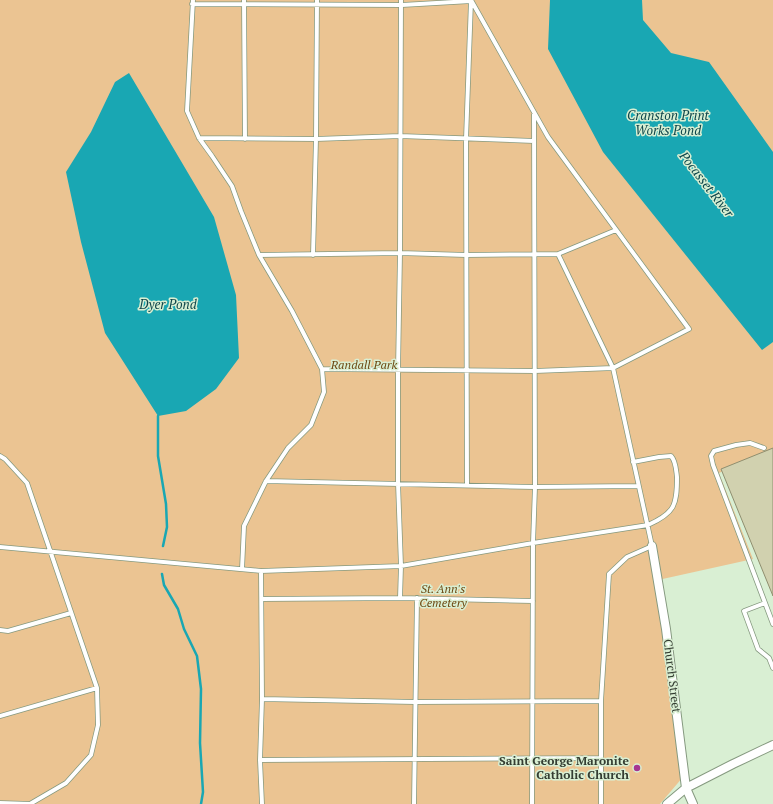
<svg xmlns="http://www.w3.org/2000/svg" width="773" height="804" font-family="'PT Serif',serif">
<rect width="100%" height="100%" fill="#d9efd3"/>
<path fill="#ebc492" d="M 0,0 L 773,0 L 773,449 L 719,473 L 753,559 L 658,580 L 683,777 L 660,804 L 0,804 Z"/>
<path fill="#19a7b3" d="M 550,0 L 642,0 L 643,20 L 671,53 L 709,62 L 773,152 L 773,342 L 762,350 L 603,152 L 548,49 Z
M 129,73 L 214,217 L 236,295 L 239,358 L 216,389 L 186,411 L 158,416 L 105,333 L 81,242 L 66,172 L 91,132 L 115,82 Z"/>
<g fill="none" stroke-linecap="round" stroke-linejoin="round">
<path stroke="#19a7b3" stroke-width="2.5" d="M 158,416 L 158,456 L 166,504 L 167,527 L 163,546
M 162,574 L 164,585 L 178,609 L 184,629 L 197,656 L 201,689 L 200,743 L 203,792 L 201,804"/>
</g>
<path fill="#d1d1af" stroke="#8f8e6f" d="M 773,448 L 773,596 L 721,469 Z"/>
<g fill="none" stroke-linecap="round" stroke-linejoin="round">
<defs>
<path id="service" d="M 193,0 L 187,111 L 199,138 L 212,156 L 232,186 L 241,211 L 259,255 L 400,253 L 466,255 L 558,254 L 616,230
M 244,0 L 245,139
M 192,4 L 402,5 L 471,1 L 466,139 L 467,485
M 199,138 L 316,139 L 400,136 L 534,141
M 558,254 L 613,368 L 652,546 L 627,557 L 609,574 L 601,701 L 601,804
M 313,255 L 316,139 L 317,0
M 322,369 L 535,371 L 613,368 L 689,329 L 548,137 L 471,0
M 764,448 L 750,443 L 736,445 L 714,451 L 711,456 L 713,465 L 773,624
M 0,456 L 5,459 L 27,483 L 97,688 L 98,725 L 91,755 L 66,783 L 30,804 L 0,803
M 266,481 L 535,487 L 638,486
M 0,547 L 261,571 L 401,566 L 533,543 L 648,525 C 675,513 677,505 677,477 C 676,470 676,461 671,456 L 659,457 L 633,462
M 242,569 L 244,526 L 266,481 L 288,448 L 311,425 L 324,392 L 322,369 L 292,311 L 259,255
M 261,571 L 262,699 L 260,760 L 262,804
M 400,598 L 401,566 L 398,483 L 398,370 L 400,253 L 401,0
M 262,599 L 400,598 L 533,601
M 765,603 L 744,611 L 758,649 L 769,658 L 773,668
M 0,630 L 8,631 L 71,613
M 262,699 L 415,702 L 601,701
M 0,716 L 97,688
M 260,760 L 601,758
M 414,804 L 417,598
M 532,804 L 533,543 L 535,487 L 534,114"/>
<path id="minor" d="M 652,546 L 666,629 L 686,788 L 693,804
M 667,804 L 686,788 L 733,764 L 773,745"/>
</defs>
<use href="#service" stroke="#85997f" stroke-width="5.5"/>
<use href="#minor" stroke="#85997f" stroke-width="10"/>
<use href="#service" stroke="#fff" stroke-width="4"/>
<use href="#minor" stroke="#fff" stroke-width="8"/>
</g>
<circle fill="#a63591" stroke="#d9efd3" stroke-width="1.5" cx="637" cy="768" r="4"/>
<g text-anchor="middle" stroke-width="3" stroke-linejoin="round" paint-order="stroke">
<g font-size="12" font-style="italic" fill="#6e4a13" stroke="#d9efd3">
<text x="364" y="369">Randall Park</text>
<text x="443" y="593">St. Ann's<tspan x="443" dy="14">Cemetery</tspan></text>
</g>
<g font-size="12" fill="#343d32" stroke="#d9efd3">
<text transform="translate(672 676) rotate(83)" y="4">Church Street</text>
</g>
<g font-size="12" font-weight="bold" fill="#343d32" stroke="#d9efd3" text-anchor="end">
<text x="629" y="765">Saint George Maronite<tspan x="629" dy="14">Catholic Church</tspan></text>
</g>
<g font-size="13" font-style="italic" fill="#0e464b" stroke="#d9efd3">
<text x="668" y="120">Cranston Print<tspan x="668" dy="15">Works Pond</tspan></text>
<text transform="translate(707 184) rotate(52)" y="5">Pocasset River</text>
<text x="168" y="309">Dyer Pond</text>
</g>
</g>
</svg>
